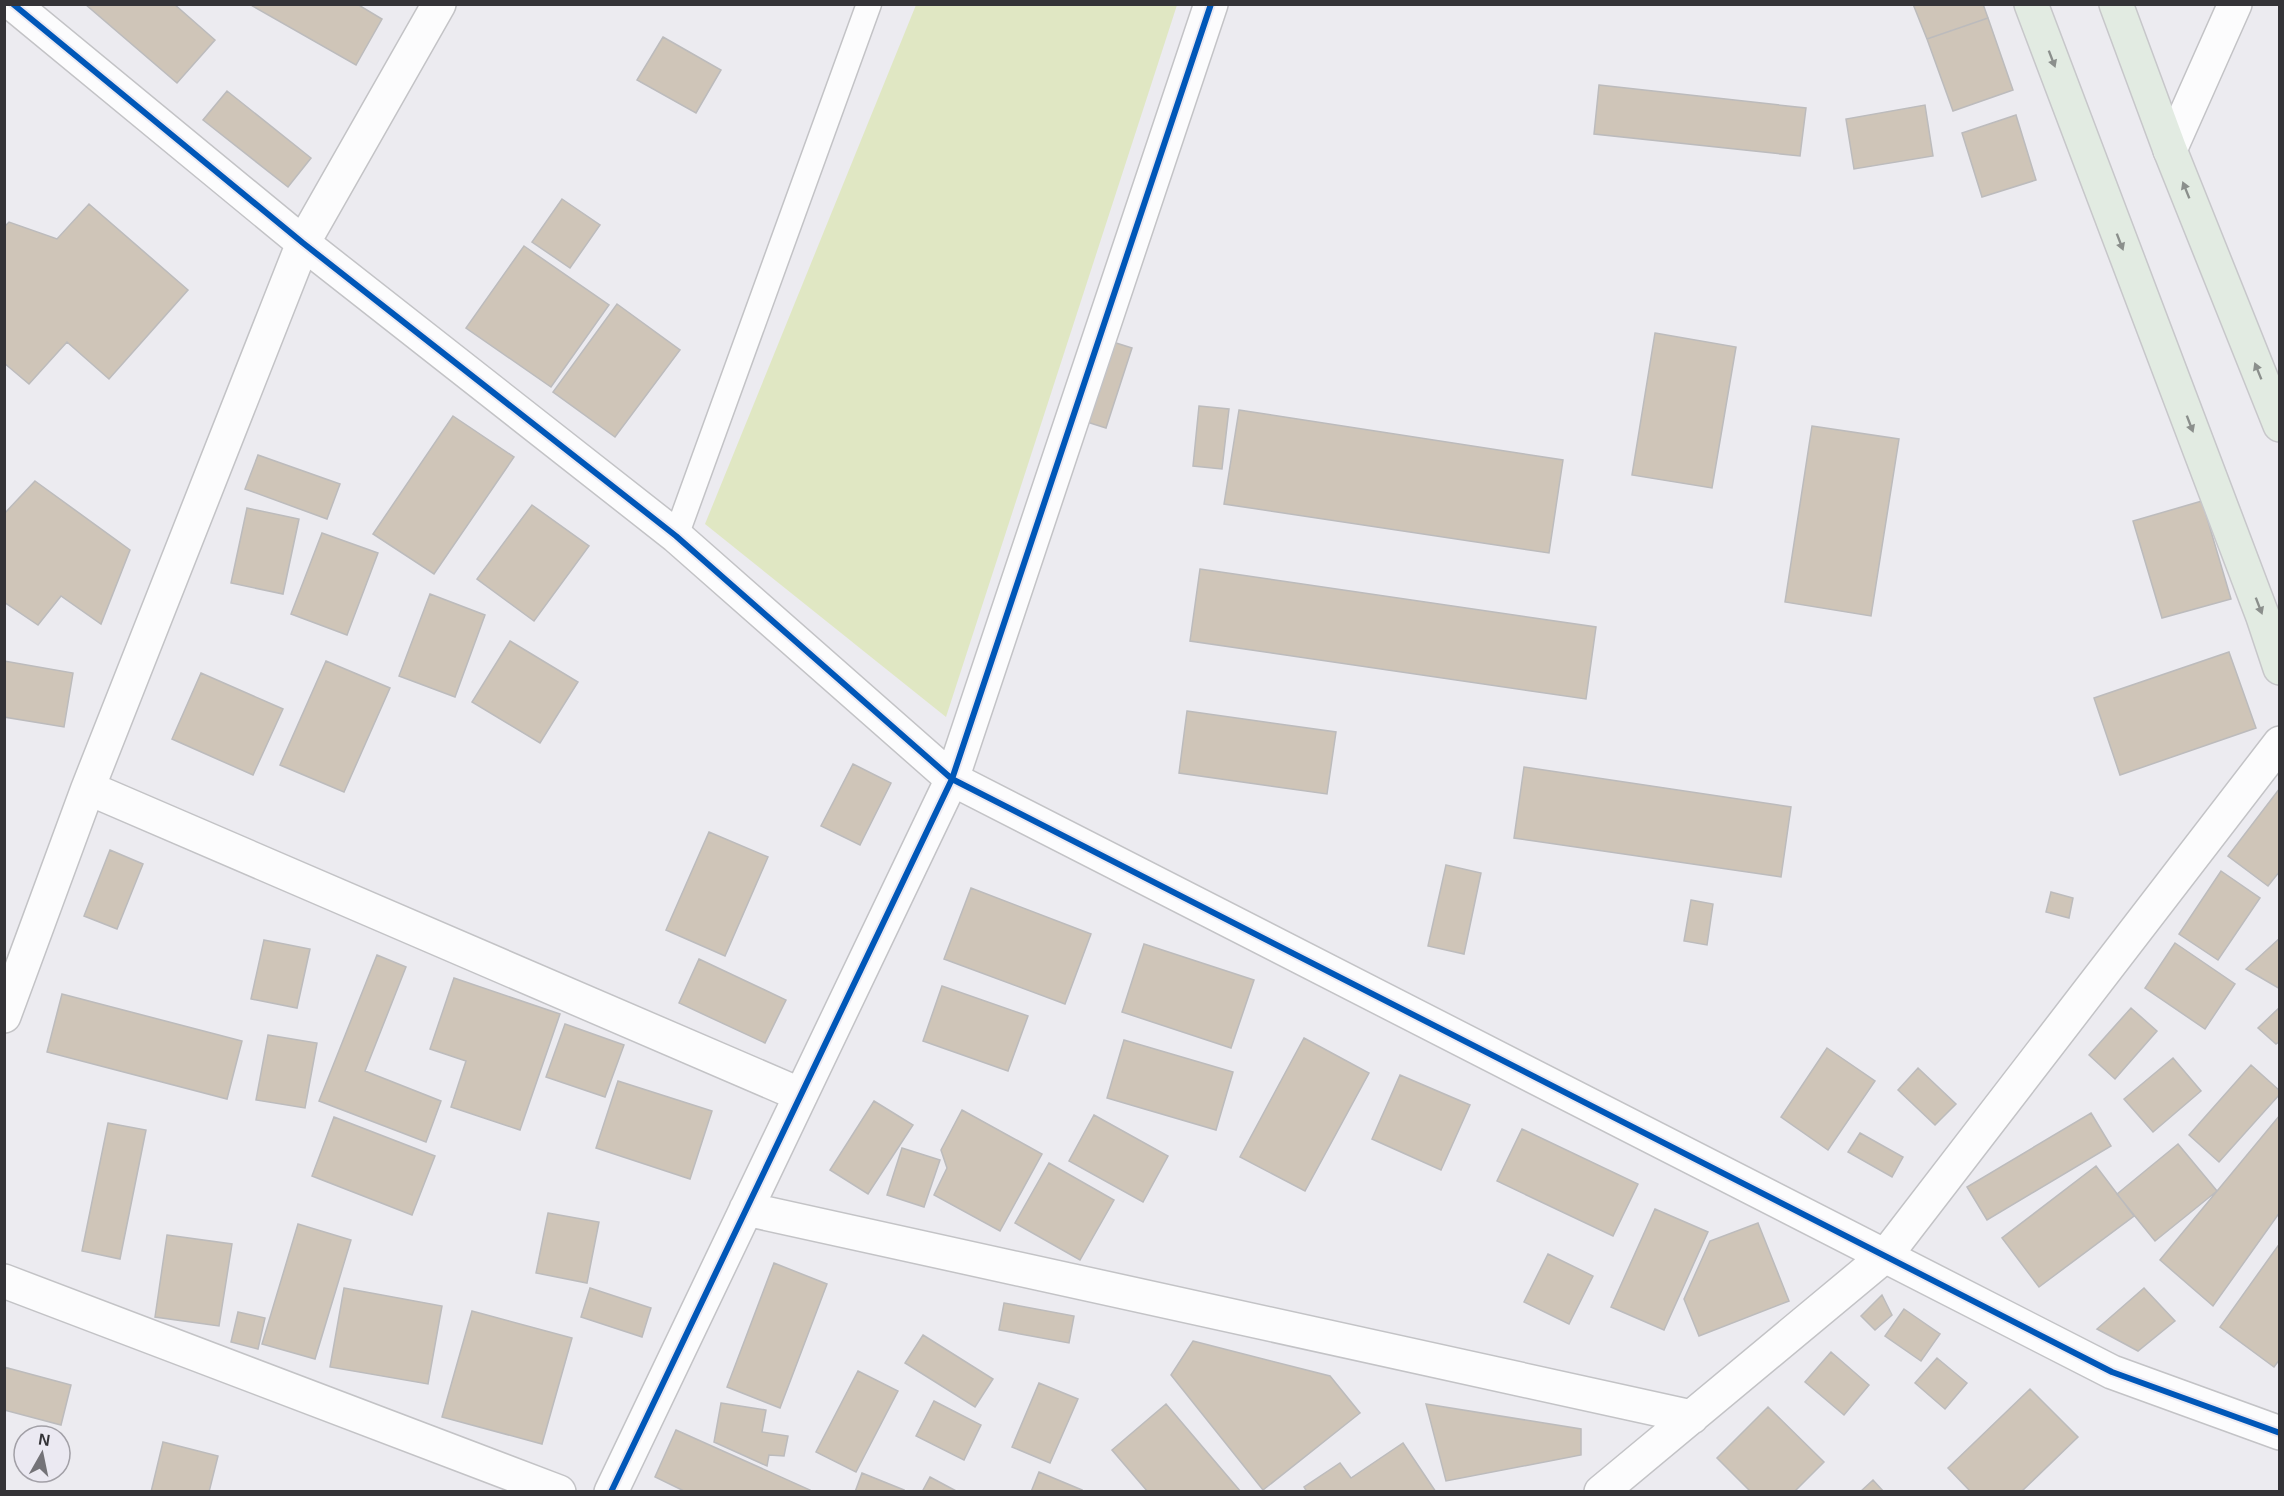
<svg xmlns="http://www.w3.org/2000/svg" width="2284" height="1496" font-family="Helvetica,sans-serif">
<rect width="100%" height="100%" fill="#ecebf0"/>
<path fill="#e0e7c3" d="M 916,5 L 1177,5 L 946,717 L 705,524 Z"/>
<path fill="#cfc5b8" stroke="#bcbbbc" stroke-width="1.5" d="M 85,4 L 174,4 L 215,40 L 177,83 Z
M 249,4 L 357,4 L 382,19 L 356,65 Z
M 1913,4 L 1983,4 L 1988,18 L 1927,39 Z
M 1988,18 L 2013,90 L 1953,111 L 1927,39 Z
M 663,37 L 721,70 L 696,113 L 637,80 Z
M 1599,85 L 1806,108 L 1800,156 L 1594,134 Z
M 227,91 L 311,158 L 288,187 L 203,120 Z
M 1925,105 L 1933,156 L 1854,169 L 1846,119 Z
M 2016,115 L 2036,180 L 1982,197 L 1962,133 Z
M 562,199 L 600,225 L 570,268 L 532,242 Z
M 89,204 L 188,290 L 109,379 L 67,342 L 29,384 L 4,363 L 4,227 L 9,222 L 57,239 Z
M 524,246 L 609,305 L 551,387 L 466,328 Z
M 617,304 L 680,350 L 615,437 L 553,392 Z
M 1655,333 L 1736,347 L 1712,488 L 1632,475 Z
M 1113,342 L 1132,348 L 1106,428 L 1087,422 Z
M 1199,406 L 1229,409 L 1222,469 L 1193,466 Z
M 1239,410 L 1563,460 L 1549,553 L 1224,504 Z
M 453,416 L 514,457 L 434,574 L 373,534 Z
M 1812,426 L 1899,439 L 1871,616 L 1785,602 Z
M 258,455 L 340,484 L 327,519 L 245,489 Z
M 35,481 L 130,550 L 101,624 L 61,596 L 38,625 L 4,602 L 4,514 Z
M 2202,501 L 2231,599 L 2162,618 L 2133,521 Z
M 532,505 L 589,546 L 534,621 L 477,579 Z
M 247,508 L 299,519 L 283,594 L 231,583 Z
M 322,533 L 378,553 L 347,635 L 291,614 Z
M 1200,569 L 1596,627 L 1586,699 L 1190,641 Z
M 430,594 L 485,615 L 455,697 L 399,676 Z
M 510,641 L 578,682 L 540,743 L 472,702 Z
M 2229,652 L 2256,728 L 2120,775 L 2094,698 Z
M 4,661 L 73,673 L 64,727 L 4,717 Z
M 326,661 L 390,688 L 344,792 L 280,765 Z
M 201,673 L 283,709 L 253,775 L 172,739 Z
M 1187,711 L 1336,732 L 1327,794 L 1179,773 Z
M 853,764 L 891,783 L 860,845 L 821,826 Z
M 1524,767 L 1791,807 L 1781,877 L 1514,838 Z
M 2280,788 L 2280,871 L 2268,886 L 2228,856 Z
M 709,832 L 768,857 L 725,956 L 666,930 Z
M 110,850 L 143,864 L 117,929 L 84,916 Z
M 1446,865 L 1481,873 L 1464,954 L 1428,946 Z
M 2221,871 L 2260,898 L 2218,960 L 2179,934 Z
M 971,888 L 1091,934 L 1065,1004 L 944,959 Z
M 2051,892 L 2073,898 L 2069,918 L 2046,912 Z
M 1691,900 L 1713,904 L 1707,945 L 1684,941 Z
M 2280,938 L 2280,989 L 2246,969 Z
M 264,940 L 310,949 L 297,1008 L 251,999 Z
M 2175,943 L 2235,984 L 2205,1029 L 2145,988 Z
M 1144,944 L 1254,980 L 1231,1048 L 1122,1012 Z
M 377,955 L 406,967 L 365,1071 L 441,1101 L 426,1142 L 319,1101 Z
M 699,959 L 786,1000 L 765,1043 L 679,1003 Z
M 454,978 L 560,1014 L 520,1130 L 451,1107 L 466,1061 L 430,1049 Z
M 942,986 L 1028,1016 L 1008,1071 L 923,1041 Z
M 62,994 L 242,1041 L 227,1099 L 47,1052 Z
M 2280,1007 L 2280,1041 L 2276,1044 L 2258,1028 Z
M 2131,1008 L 2157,1031 L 2115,1079 L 2089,1055 Z
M 565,1024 L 624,1045 L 605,1097 L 546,1077 Z
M 268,1035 L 317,1043 L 305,1108 L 256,1100 Z
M 1304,1038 L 1369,1073 L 1305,1191 L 1240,1157 Z
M 1124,1040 L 1233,1072 L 1216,1130 L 1107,1098 Z
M 1827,1048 L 1875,1081 L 1828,1150 L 1781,1117 Z
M 2173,1058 L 2201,1091 L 2153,1132 L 2124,1099 Z
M 2251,1065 L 2280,1091 L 2280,1094 L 2219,1162 L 2189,1135 Z
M 1918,1068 L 1956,1104 L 1935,1125 L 1898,1090 Z
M 1400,1075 L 1470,1105 L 1441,1170 L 1372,1139 Z
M 618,1081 L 712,1111 L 690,1179 L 596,1148 Z
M 874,1101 L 913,1125 L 868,1194 L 830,1170 Z
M 962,1110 L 1042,1154 L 1000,1231 L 934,1195 L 947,1168 L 941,1150 Z
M 2091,1113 L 2111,1146 L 1987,1220 L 1967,1187 Z
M 1094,1115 L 1168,1156 L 1143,1202 L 1069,1161 Z
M 2280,1115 L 2280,1212 L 2213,1306 L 2160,1260 Z
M 334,1117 L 435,1156 L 412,1215 L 312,1176 Z
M 108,1123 L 146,1130 L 120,1259 L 82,1251 Z
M 1522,1129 L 1638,1184 L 1613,1236 L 1497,1181 Z
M 1860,1133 L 1903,1157 L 1892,1177 L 1848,1152 Z
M 2178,1144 L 2217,1191 L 2155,1241 L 2117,1194 Z
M 902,1148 L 940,1160 L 924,1207 L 887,1195 Z
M 1049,1163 L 1114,1200 L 1080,1260 L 1015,1223 Z
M 2096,1166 L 2134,1216 L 2039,1287 L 2002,1238 Z
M 1655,1209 L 1708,1232 L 1664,1330 L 1611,1307 Z
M 548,1213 L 599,1222 L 587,1283 L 536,1273 Z
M 1758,1223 L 1789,1301 L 1699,1336 L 1684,1299 L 1710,1241 Z
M 298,1224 L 351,1240 L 315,1359 L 262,1344 Z
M 167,1235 L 232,1244 L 219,1326 L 155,1317 Z
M 2280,1243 L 2280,1359 L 2274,1367 L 2220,1327 Z
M 1548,1254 L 1593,1276 L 1569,1324 L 1524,1302 Z
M 774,1263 L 827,1284 L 780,1408 L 727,1387 Z
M 344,1288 L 442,1306 L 428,1384 L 330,1367 Z
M 590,1288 L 651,1308 L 642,1337 L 581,1317 Z
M 2144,1288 L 2175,1321 L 2138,1351 L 2097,1329 Z
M 1882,1295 L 1892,1315 L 1875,1330 L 1861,1316 Z
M 1004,1303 L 1074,1316 L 1069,1343 L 999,1330 Z
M 1904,1309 L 1940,1334 L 1921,1361 L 1885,1336 Z
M 472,1311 L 572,1338 L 542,1444 L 442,1417 Z
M 238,1312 L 265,1318 L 258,1349 L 231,1342 Z
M 923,1335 L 993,1379 L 975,1407 L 905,1363 Z
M 1193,1341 L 1330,1376 L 1360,1413 L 1263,1490 L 1171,1375 Z
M 1831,1352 L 1869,1385 L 1844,1415 L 1805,1382 Z
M 1937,1358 L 1967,1383 L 1945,1409 L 1915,1383 Z
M 4,1367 L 71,1385 L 61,1425 L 4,1410 Z
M 858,1371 L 898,1391 L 856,1472 L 816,1452 Z
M 1039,1383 L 1078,1399 L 1050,1463 L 1012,1447 Z
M 2030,1389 L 2078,1437 L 2021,1492 L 1971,1492 L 1948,1468 Z
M 934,1401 L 981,1425 L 964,1460 L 916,1436 Z
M 721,1403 L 766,1410 L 762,1432 L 788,1436 L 784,1456 L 769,1455 L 767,1466 L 714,1442 Z
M 1166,1404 L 1241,1492 L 1148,1492 L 1112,1450 Z
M 1426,1404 L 1581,1429 L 1581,1455 L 1446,1481 Z
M 1768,1407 L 1824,1462 L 1794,1492 L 1751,1492 L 1717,1458 Z
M 676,1430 L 810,1490 L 809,1492 L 686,1492 L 655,1477 Z
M 163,1442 L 218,1456 L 209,1492 L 151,1492 Z
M 1403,1443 L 1436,1492 L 1307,1492 L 1304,1487 L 1340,1463 L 1351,1478 Z
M 1039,1472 L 1082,1490 L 1081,1492 L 1031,1492 Z
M 862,1473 L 904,1490 L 903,1492 L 855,1492 Z
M 930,1477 L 958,1492 L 922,1492 Z
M 1873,1480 L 1884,1492 L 1860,1492 Z"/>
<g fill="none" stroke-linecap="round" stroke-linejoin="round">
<defs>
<path id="service" d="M 676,536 L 869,4"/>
<path id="minor" d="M 13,4 L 303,243 L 676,536 L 952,779 L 2112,1372 L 2280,1433
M 2170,150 L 2235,4
M 88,788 L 801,1095
M 4,1016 L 88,788 L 303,243 L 439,4
M 746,1209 L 1692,1417
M 4,1281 L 559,1492
M 611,1492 L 952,779 L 1211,4
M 1601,1492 L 1886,1255 L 2280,743"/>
<path id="trunk" d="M 2031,4 L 2263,617 L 2280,668
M 2116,4 L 2170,150 L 2280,425"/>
</defs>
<use href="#service" stroke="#c3c3c6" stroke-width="27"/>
<use href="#minor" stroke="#c3c3c6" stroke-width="36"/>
<use href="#trunk" stroke="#c7c7ca" stroke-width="36"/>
<use href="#service" stroke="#fcfcfd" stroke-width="24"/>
<use href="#minor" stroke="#fcfcfd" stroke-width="33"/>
<use href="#trunk" stroke="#e2ebe2" stroke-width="33"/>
<defs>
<path id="cycleway" d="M 13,4 L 303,243 L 676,536 L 952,779 L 2112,1372 L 2280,1433
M 611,1492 L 952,779 L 1211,4"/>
</defs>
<use href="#cycleway" stroke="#ebe9f2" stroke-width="10"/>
<use href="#cycleway" stroke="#0057b8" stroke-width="6"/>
</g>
<defs><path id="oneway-solid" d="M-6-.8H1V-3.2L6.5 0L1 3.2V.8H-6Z" transform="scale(1.5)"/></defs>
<g fill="#8b8f8c">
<use href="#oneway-solid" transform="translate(2052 59) rotate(69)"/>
<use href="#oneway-solid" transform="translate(2186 190) rotate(-112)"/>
<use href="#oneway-solid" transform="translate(2120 242) rotate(69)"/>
<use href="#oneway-solid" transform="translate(2258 371) rotate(-112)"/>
<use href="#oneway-solid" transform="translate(2190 424) rotate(69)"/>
<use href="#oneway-solid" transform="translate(2259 606) rotate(69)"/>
</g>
<rect width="2284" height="1496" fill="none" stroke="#343337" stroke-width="12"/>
<g transform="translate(42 1454) rotate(9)"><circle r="28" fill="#ebe9f2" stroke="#a2a0a7" stroke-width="1.5"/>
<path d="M0-4.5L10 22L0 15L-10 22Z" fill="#747378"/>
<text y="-9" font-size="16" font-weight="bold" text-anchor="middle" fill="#343337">N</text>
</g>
</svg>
